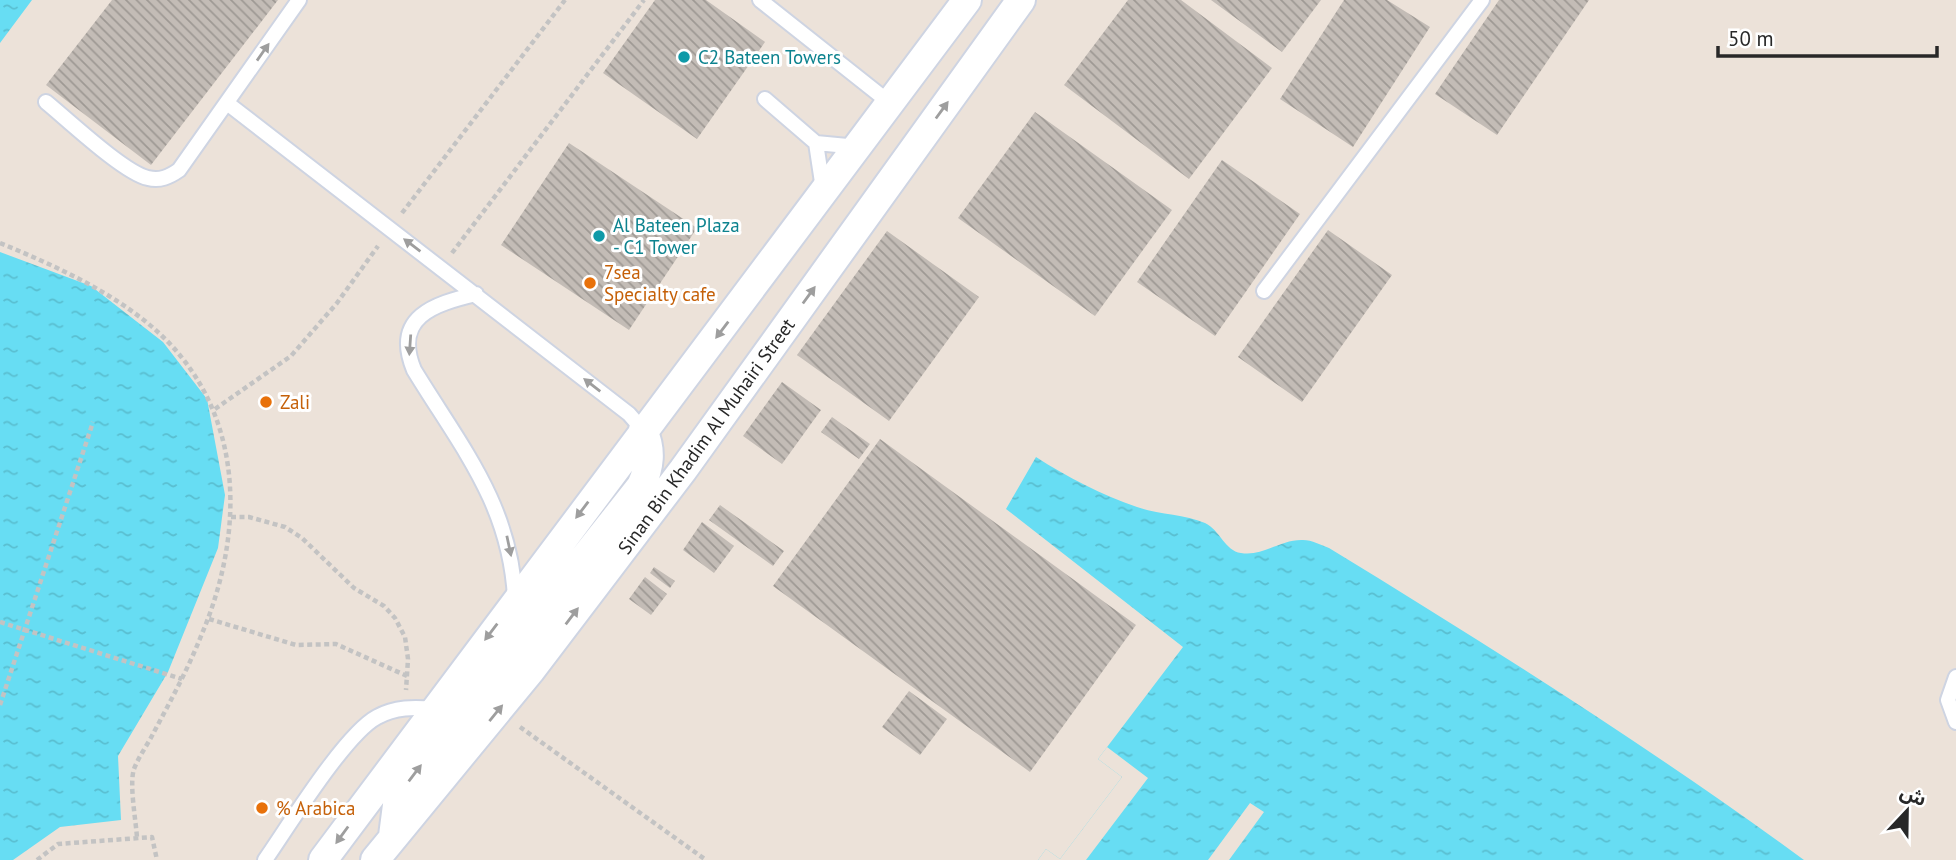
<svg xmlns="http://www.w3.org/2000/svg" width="1956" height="860" font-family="'PT Sans','Noto Sans Arabic',sans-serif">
<defs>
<pattern id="water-ripples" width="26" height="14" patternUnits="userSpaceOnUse" patternTransform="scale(1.75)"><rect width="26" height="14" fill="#67ddf3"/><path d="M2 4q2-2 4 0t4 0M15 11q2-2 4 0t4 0" fill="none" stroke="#59bed0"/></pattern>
<pattern id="building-back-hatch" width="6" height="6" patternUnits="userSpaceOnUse" patternTransform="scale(1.75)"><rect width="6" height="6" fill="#c3bcb6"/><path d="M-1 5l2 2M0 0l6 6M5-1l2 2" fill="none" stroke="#9e9994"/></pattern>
</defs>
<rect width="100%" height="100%" fill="#ece2d9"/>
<path fill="url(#water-ripples)" d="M 0,0 L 32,0 L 0,43 Z
M 0,252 L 91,286 L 163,342 L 207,399 L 225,495 L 218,548 L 168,672 L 118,756 L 121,820 L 60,827 L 13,860 L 0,860 Z
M 1036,457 C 1067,477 1102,495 1137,507 C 1159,515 1184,514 1205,523 C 1220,530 1225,551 1241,553 C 1262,557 1281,539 1303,540 C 1312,540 1321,545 1329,548 C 1491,647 1651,748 1804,860 L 1038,860 L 1046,849 L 1060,859 L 1122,777 L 1098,759 L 1183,647 L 1006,509 Z"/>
<path fill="#ece2d9" d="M 1107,747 L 1148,778 L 1086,860 L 1038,860 L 1046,849 L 1060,859 L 1122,777 L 1098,759 Z
M 1250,803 L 1264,812 L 1229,860 L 1208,860 Z"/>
<path fill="url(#building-back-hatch)" d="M 112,0 L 278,0 L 151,165 L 46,85 Z
M 655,0 L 706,0 L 765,42 L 697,139 L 603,73 Z
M 1128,0 L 1181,0 L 1272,68 L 1189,179 L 1064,85 Z
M 1211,0 L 1321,0 L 1282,52 Z
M 1344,0 L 1387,0 L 1430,27 L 1353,147 L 1280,99 Z
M 1499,0 L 1589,0 L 1497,135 L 1435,94 Z
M 1035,112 L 1172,210 L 1095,316 L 958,218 Z
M 569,143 L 697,228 L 629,330 L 501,245 Z
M 1222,160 L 1300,214 L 1215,336 L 1137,282 Z
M 1328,230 L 1392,275 L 1302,402 L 1238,357 Z
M 887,231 L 979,297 L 889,421 L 797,355 Z
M 782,382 L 821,410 L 782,464 L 743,436 Z
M 832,417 L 870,444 L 859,459 L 821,432 Z
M 880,439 L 1136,625 L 1030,772 L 773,586 Z
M 720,505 L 784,551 L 773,566 L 709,520 Z
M 702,522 L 734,546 L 714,573 L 683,550 Z
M 654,567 L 675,581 L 670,588 L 650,573 Z
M 645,577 L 667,594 L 651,615 L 629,599 Z
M 909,691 L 947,719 L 920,755 L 882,727 Z"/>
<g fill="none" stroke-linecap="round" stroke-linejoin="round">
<defs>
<path id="lane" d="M 760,0 L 890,103
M 765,99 L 816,143 L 858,147
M 46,102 C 67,119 124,173 148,178 C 160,181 169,177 179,170 L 299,0
M 227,103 L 629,414 L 643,430
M 816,143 L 823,189
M 1264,291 L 1482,0
M 476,294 C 434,304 392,317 414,370 C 461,447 510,504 515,598
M 1956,677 L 1948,700 L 1956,722
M 265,860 C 288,827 345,734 377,717 C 395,707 414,707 434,709"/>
<path id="street" d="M 393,836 L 397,805 L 412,776 L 641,486 C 650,467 652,450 643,430
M 323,860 L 967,0
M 375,860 L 531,670 L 683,470 L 1021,0"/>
</defs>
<use href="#lane" stroke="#ced4e2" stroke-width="18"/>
<use href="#street" stroke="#ced4e2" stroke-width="32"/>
<path stroke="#c3c3c3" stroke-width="4.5" stroke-dasharray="5 3.5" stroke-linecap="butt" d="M 402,213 L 565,0
M 0,243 C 51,264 102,287 145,321 C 245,401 248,526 201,636 C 188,669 171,700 154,732 C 148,744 139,756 134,769 C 129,784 136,821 137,838
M 452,253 L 644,0
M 215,409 L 291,356 L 337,303 L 378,246
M 231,517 L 249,517 L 285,527 L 302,538 L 354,588 L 384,606 L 395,618 L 405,637 L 408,659 L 406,690
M 209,619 L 296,645 L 336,644 L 407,676
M 0,622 L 182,679
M 0,705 L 93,422
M 520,727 L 706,860
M 37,860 L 58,844 L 152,837 L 157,860"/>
<use href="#lane" stroke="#fff" stroke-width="14"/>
<use href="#street" stroke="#fff" stroke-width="28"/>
</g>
<defs><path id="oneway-solid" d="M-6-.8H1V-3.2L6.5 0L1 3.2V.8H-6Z" transform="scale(1.75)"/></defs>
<g fill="#9e9e9e">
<use href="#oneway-solid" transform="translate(263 52) rotate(-55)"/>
<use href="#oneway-solid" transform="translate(942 110) rotate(-54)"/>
<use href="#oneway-solid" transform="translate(412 245) rotate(-143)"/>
<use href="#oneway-solid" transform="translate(809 295) rotate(-54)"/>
<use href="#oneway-solid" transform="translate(722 330) rotate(127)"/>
<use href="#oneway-solid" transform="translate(410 345) rotate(94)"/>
<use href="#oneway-solid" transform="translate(592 385) rotate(-142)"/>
<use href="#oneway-solid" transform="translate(582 510) rotate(127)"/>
<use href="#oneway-solid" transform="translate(509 546) rotate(78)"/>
<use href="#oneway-solid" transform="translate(572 616) rotate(-53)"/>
<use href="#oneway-solid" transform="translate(491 632) rotate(127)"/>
<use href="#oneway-solid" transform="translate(496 713) rotate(-51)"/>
<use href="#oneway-solid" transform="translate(415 773) rotate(-53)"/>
<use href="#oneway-solid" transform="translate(342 835) rotate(126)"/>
</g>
<g fill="#0f9aa8" stroke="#fff" stroke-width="2.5">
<circle cx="684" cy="57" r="7"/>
<circle cx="599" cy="236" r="7"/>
</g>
<g fill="#e8710a" stroke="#fff" stroke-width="2.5">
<circle cx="590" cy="283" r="7"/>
<circle cx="266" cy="402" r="7"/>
<circle cx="262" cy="808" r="7"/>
</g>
<g text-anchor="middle" stroke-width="6" stroke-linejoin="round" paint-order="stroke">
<g font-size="19" fill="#0d838f" stroke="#fff" text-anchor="start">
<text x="698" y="64">C2 Bateen Towers</text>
<text x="613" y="232">Al Bateen Plaza<tspan x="613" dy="22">- C1 Tower</tspan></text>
</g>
<g font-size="19" fill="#c56008" stroke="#fff" text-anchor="start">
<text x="604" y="279">7sea<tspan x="604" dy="22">Specialty cafe</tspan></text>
<text x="280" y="409">Zali</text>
<text x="276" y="815">% Arabica</text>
</g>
<g font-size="19" fill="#282828" stroke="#fff">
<text transform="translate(706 436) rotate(-54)" y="7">Sinan Bin Khadim Al Muhairi Street</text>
</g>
</g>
<g transform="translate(1907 811) rotate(22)" stroke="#ffffff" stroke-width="5" paint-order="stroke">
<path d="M0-5L12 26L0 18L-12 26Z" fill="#282828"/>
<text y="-10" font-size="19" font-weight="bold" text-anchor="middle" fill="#282828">ش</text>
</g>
<path d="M1718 46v10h219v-10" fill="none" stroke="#282828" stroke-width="3.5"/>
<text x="1728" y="46" font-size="21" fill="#282828" stroke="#ffffff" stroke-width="5" paint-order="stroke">50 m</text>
</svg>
